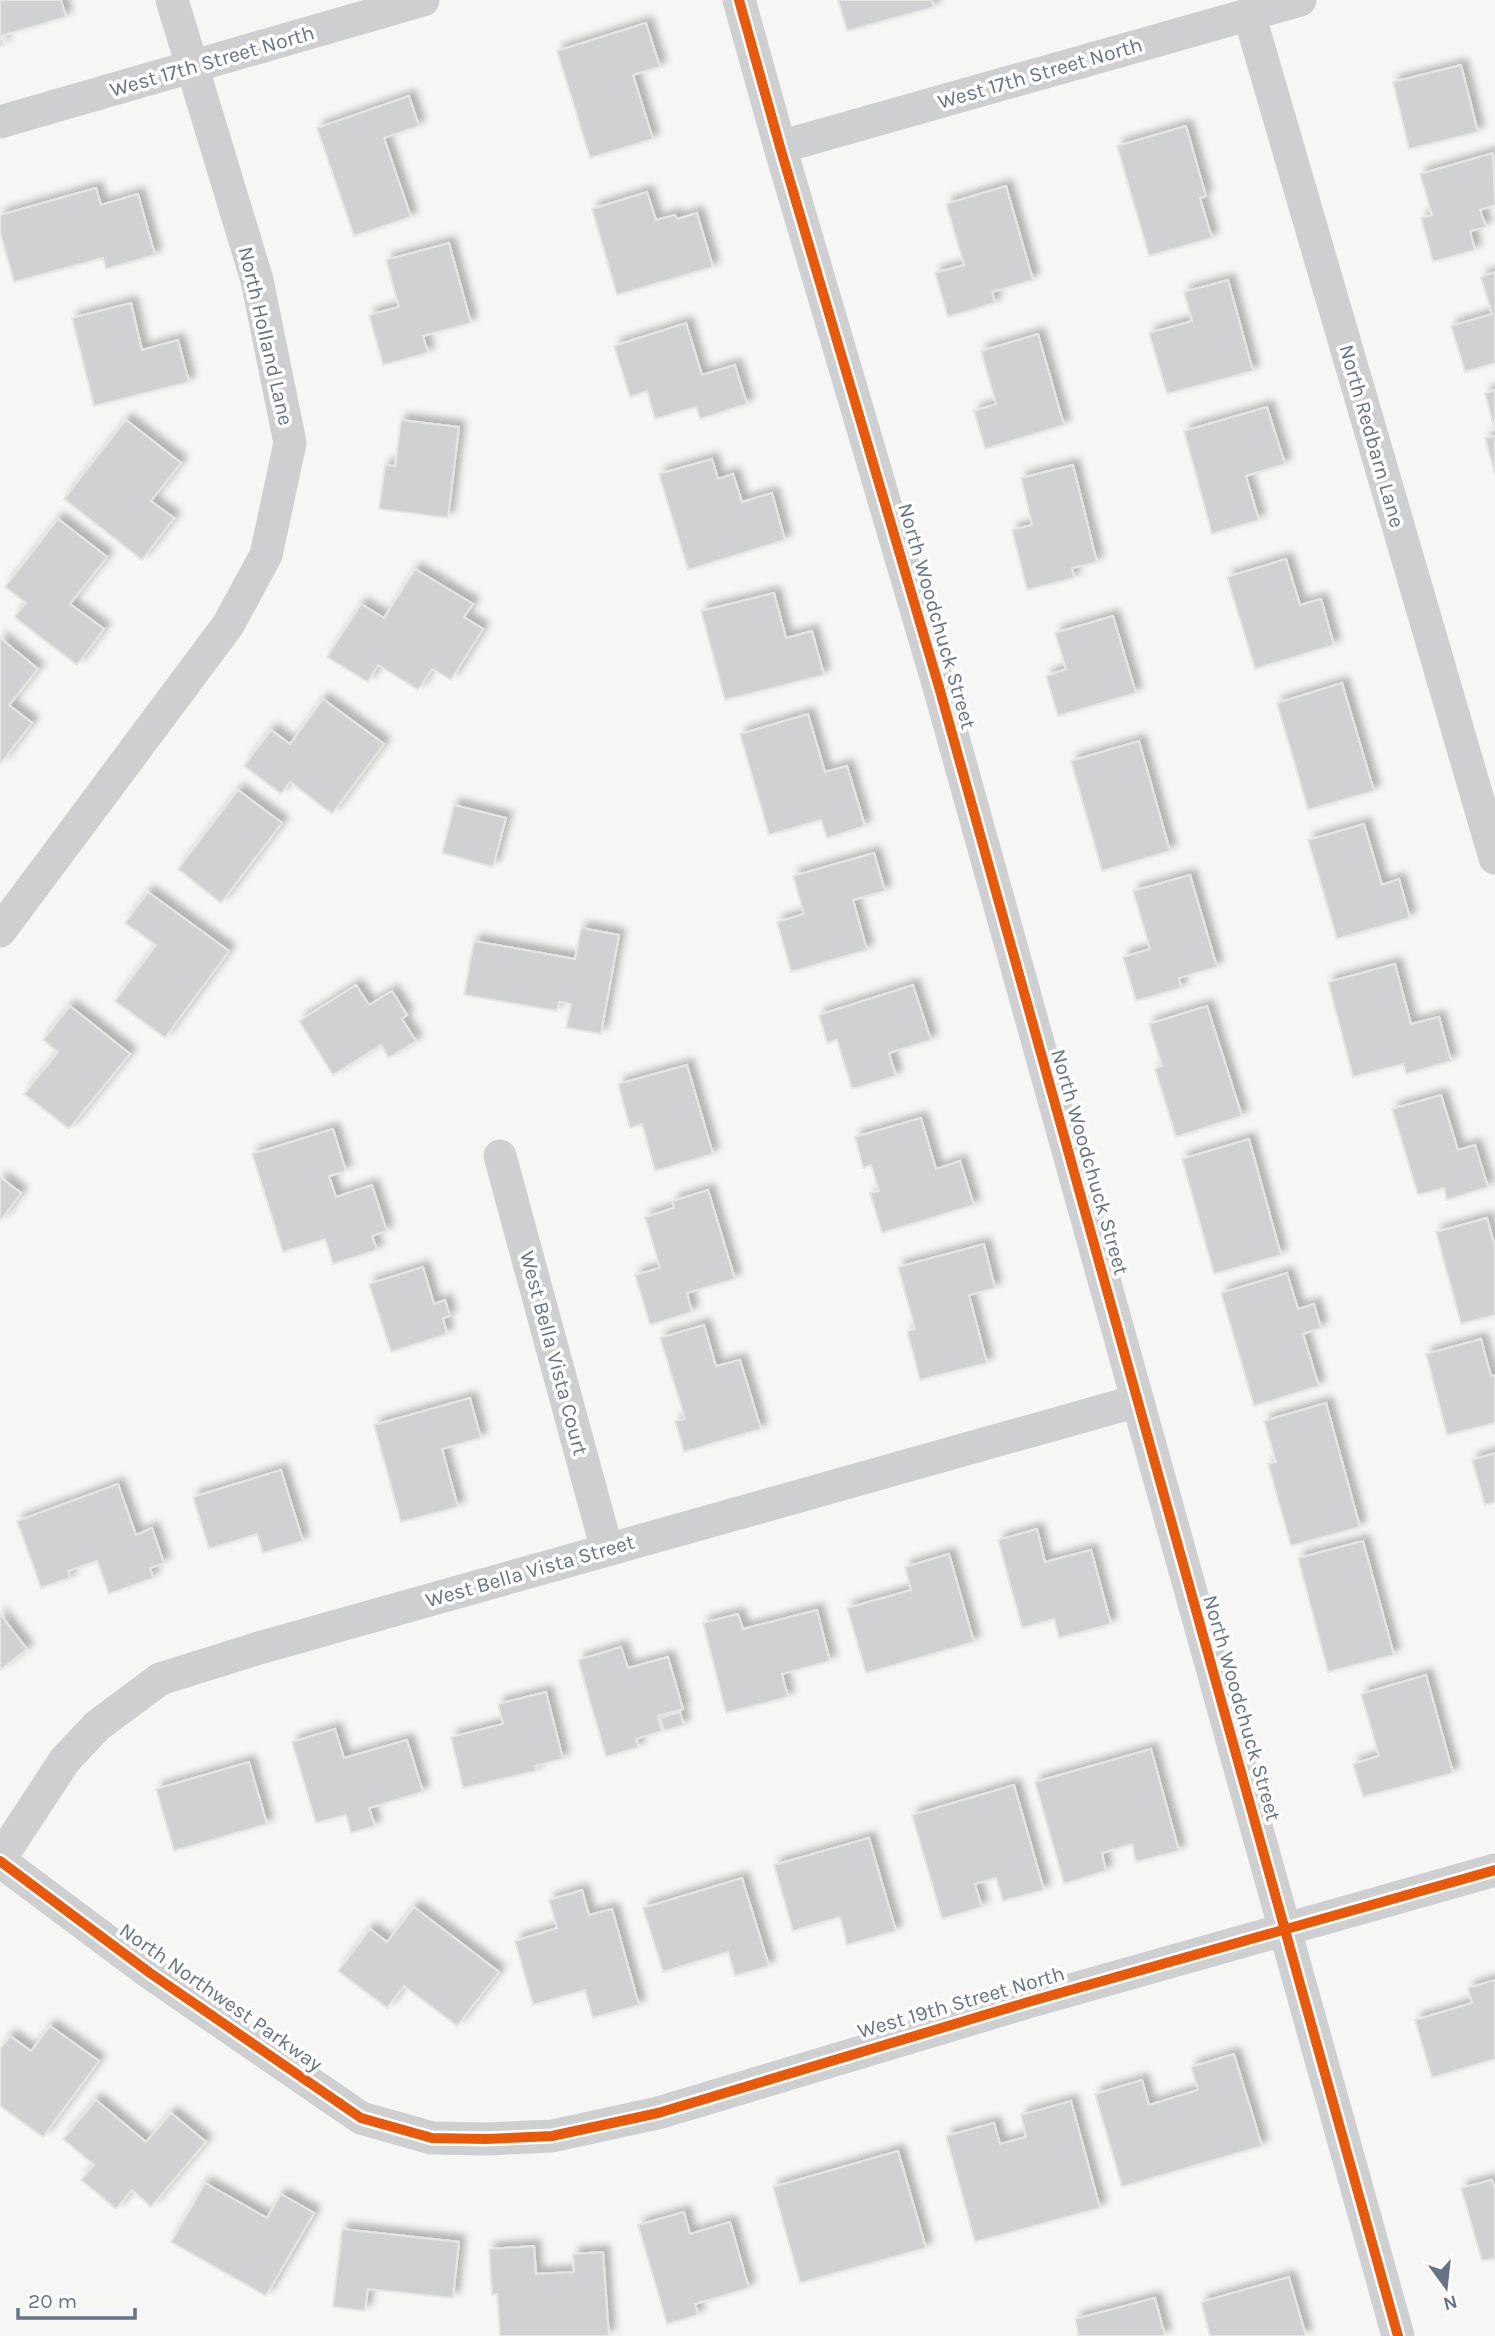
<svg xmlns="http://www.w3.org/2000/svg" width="1495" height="2336" font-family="Karla,sans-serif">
<defs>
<filter id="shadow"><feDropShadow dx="6" dy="-6" stdDeviation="3.5" flood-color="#0004"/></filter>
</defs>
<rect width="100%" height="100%" fill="#f6f6f5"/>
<path fill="#d0d1d2" stroke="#e6e6e4" stroke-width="2" filter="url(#shadow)" d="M 0,0 L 61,0 L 66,17 L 1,36 L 4,45 L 0,46 Z
M 838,0 L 932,0 L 934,7 L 847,31 Z
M 646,23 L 660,67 L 633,75 L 653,139 L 590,158 L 557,51 Z
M 1461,65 L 1478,132 L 1409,149 L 1393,82 Z
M 409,96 L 419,126 L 384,138 L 411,217 L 354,236 L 317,128 Z
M 1186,126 L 1206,196 L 1200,198 L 1212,238 L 1149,256 L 1117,146 Z
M 1493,153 L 1495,205 L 1480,210 L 1486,227 L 1470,231 L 1475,250 L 1433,262 L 1421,218 L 1432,215 L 1420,174 Z
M 1006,186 L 1033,280 L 992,292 L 995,303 L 948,317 L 935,273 L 964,265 L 946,204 Z
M 96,188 L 101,205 L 138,194 L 155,255 L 106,269 L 103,258 L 14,282 L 0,232 L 0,215 Z
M 647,192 L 656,220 L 675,215 L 677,219 L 697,213 L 713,267 L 617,295 L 592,209 Z
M 449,243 L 471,323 L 423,336 L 428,353 L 383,365 L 369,315 L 399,307 L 386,260 Z
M 1495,272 L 1495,363 L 1465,372 L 1451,326 L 1492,314 L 1481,277 Z
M 1228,280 L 1253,371 L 1167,394 L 1149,333 L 1192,321 L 1184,292 Z
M 131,303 L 142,350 L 178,340 L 189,382 L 94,406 L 72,318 Z
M 686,323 L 702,375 L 735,365 L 747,404 L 700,419 L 696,407 L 655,419 L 647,391 L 630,397 L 614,346 Z
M 1038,334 L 1064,425 L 985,449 L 974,411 L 996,404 L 981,351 Z
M 1495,390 L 1495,431 L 1485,393 Z
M 1267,407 L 1285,464 L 1246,476 L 1259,520 L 1212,534 L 1184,431 Z
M 126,420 L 181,463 L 151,501 L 174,518 L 142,560 L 64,499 Z
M 401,420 L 459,427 L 448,518 L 379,509 L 385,465 L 395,466 Z
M 1495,436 L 1495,475 L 1485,438 Z
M 712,459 L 718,479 L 733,474 L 742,502 L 772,493 L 785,540 L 688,570 L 659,474 Z
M 1073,465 L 1097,562 L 1072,568 L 1074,578 L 1027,590 L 1012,530 L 1032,525 L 1021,478 Z
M 58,519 L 107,557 L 70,604 L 104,629 L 77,665 L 14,617 L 26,603 L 5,587 Z
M 1286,559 L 1300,605 L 1321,599 L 1334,645 L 1255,669 L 1227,577 Z
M 415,569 L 473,604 L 464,617 L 483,629 L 451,680 L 432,669 L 418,690 L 378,665 L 368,682 L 327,657 L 361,604 L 384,618 Z
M 774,593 L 786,638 L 812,631 L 824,675 L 725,700 L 701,611 Z
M 1113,616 L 1136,693 L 1058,716 L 1046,676 L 1066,669 L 1055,633 Z
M 0,638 L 38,669 L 9,705 L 32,723 L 0,764 Z
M 1342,683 L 1374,791 L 1308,810 L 1277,703 Z
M 323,699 L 384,744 L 332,814 L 290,782 L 281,794 L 244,766 L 271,730 L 290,744 Z
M 808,714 L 825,772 L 847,766 L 865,826 L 827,838 L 821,820 L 769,835 L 740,734 Z
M 1139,741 L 1170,851 L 1102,871 L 1071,761 Z
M 238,790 L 282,823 L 221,903 L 178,869 Z
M 454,805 L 506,818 L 493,867 L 442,853 Z
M 1364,824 L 1382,885 L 1399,879 L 1410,918 L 1337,939 L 1308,840 Z
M 874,853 L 885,891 L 853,900 L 867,950 L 791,972 L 777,922 L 804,914 L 793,876 Z
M 1190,875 L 1217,967 L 1179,978 L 1181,988 L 1136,1001 L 1123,957 L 1150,949 L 1133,891 Z
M 148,892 L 229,951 L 165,1038 L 115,1001 L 156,945 L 125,923 Z
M 581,928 L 619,935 L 601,1034 L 566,1028 L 571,1004 L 559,1002 L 557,1011 L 464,995 L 474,941 L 575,959 Z
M 1395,964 L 1411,1024 L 1439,1017 L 1451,1061 L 1406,1074 L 1403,1064 L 1353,1077 L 1328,982 Z
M 356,985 L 369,1005 L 392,991 L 407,1015 L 402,1019 L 416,1041 L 389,1058 L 381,1045 L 333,1075 L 299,1021 Z
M 913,985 L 931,1040 L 889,1053 L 896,1076 L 852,1089 L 837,1040 L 827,1043 L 819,1015 Z
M 70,1006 L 130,1054 L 69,1129 L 24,1094 L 58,1052 L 43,1040 Z
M 1207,1006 L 1242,1116 L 1176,1137 L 1155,1069 L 1162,1066 L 1149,1024 Z
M 687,1065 L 713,1154 L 655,1171 L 642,1124 L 630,1128 L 618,1084 Z
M 1441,1095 L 1458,1150 L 1475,1145 L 1488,1187 L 1447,1200 L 1444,1188 L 1418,1195 L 1392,1109 Z
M 921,1118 L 936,1169 L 960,1161 L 974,1205 L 882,1233 L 870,1193 L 879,1191 L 871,1165 L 863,1168 L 855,1137 Z
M 333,1129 L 346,1171 L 329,1176 L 336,1197 L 372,1185 L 387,1231 L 372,1236 L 377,1250 L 333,1264 L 325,1239 L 283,1252 L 252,1154 Z
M 1249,1139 L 1281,1255 L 1214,1274 L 1182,1159 Z
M 0,1177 L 21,1193 L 0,1221 Z
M 708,1190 L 735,1279 L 687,1293 L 692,1312 L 650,1325 L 635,1275 L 660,1268 L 645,1217 L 674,1208 L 673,1201 Z
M 1487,1218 L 1495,1247 L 1495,1315 L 1461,1324 L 1436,1232 Z
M 984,1244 L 995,1288 L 969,1295 L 987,1363 L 920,1380 L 907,1331 L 915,1329 L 898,1267 Z
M 423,1267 L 434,1304 L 445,1300 L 450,1316 L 443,1318 L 447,1334 L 391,1352 L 369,1284 Z
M 1287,1273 L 1298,1309 L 1314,1304 L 1321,1328 L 1303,1334 L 1319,1386 L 1254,1406 L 1221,1293 Z
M 704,1325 L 716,1366 L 740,1360 L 761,1429 L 684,1452 L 675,1421 L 685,1419 L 660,1338 Z
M 1481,1339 L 1491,1376 L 1495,1375 L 1495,1423 L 1447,1435 L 1426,1354 Z
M 470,1398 L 481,1438 L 442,1449 L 458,1507 L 401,1522 L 374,1425 Z
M 1326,1403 L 1360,1527 L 1291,1546 L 1268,1464 L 1276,1462 L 1264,1421 Z
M 1495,1453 L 1495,1502 L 1485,1505 L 1472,1460 Z
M 281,1470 L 303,1541 L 263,1553 L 257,1534 L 209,1549 L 193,1497 Z
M 118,1484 L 136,1535 L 152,1528 L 164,1563 L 150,1568 L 153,1578 L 109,1594 L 97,1561 L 68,1571 L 70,1578 L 41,1588 L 17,1521 Z
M 1037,1529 L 1045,1562 L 1091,1550 L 1111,1624 L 1059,1638 L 1054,1619 L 1022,1628 L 998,1540 Z
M 1363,1541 L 1394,1655 L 1328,1672 L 1298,1558 Z
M 949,1554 L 974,1642 L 866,1673 L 847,1608 L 911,1590 L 905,1567 Z
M 817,1610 L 830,1661 L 782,1674 L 788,1697 L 726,1713 L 703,1623 L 738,1614 L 743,1629 Z
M 0,1614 L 27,1649 L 0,1670 Z
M 621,1647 L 628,1668 L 668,1657 L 683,1709 L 658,1716 L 662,1731 L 636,1739 L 639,1747 L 606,1757 L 578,1660 Z
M 1426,1675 L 1453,1773 L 1363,1797 L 1353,1764 L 1379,1756 L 1361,1694 Z
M 546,1692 L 563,1759 L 535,1766 L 537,1771 L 463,1788 L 451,1737 L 503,1724 L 498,1704 Z
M 680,1712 L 684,1725 L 664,1731 L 660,1718 Z
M 335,1729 L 344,1758 L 407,1740 L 423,1792 L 369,1808 L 375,1826 L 351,1833 L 346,1815 L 316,1823 L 292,1742 Z
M 1151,1749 L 1179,1851 L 1136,1862 L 1132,1844 L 1102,1853 L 1106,1871 L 1064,1884 L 1035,1782 Z
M 249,1762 L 267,1824 L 174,1851 L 156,1789 Z
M 1014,1785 L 1044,1890 L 1003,1901 L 996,1878 L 975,1884 L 982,1907 L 942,1919 L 912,1815 Z
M 869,1838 L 896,1931 L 847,1945 L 840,1917 L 793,1931 L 774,1865 Z
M 742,1878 L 769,1966 L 735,1976 L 728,1952 L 663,1972 L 643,1908 Z
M 582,1890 L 589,1915 L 612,1909 L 639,2005 L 593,2018 L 585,1990 L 533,2005 L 515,1941 L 557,1928 L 549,1900 Z
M 414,1907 L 499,1972 L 457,2026 L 404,1986 L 387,2008 L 338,1971 L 370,1929 L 387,1942 Z
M 1495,1980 L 1495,2059 L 1432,2078 L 1415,2020 L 1472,2003 L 1468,1988 Z
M 50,2026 L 99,2061 L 43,2137 L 0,2106 L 0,2049 L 10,2036 L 31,2051 Z
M 1234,2054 L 1262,2146 L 1122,2187 L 1095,2094 L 1142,2080 L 1149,2105 L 1198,2090 L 1191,2067 Z
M 96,2100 L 146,2142 L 171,2113 L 206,2142 L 151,2207 L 132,2190 L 116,2209 L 81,2180 L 94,2165 L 63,2139 Z
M 1071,2101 L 1100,2208 L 975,2242 L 946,2136 L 994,2123 L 1000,2144 L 1026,2137 L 1021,2115 Z
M 898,2151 L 926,2248 L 800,2283 L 773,2187 Z
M 1492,2180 L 1495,2189 L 1495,2258 L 1482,2261 L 1461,2188 Z
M 205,2183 L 267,2218 L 281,2194 L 314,2213 L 266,2296 L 171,2242 Z
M 684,2212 L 690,2234 L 730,2222 L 749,2288 L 695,2304 L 698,2315 L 667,2324 L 638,2225 Z
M 342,2229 L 459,2242 L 453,2298 L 368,2289 L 365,2311 L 333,2307 Z
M 534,2246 L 536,2274 L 574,2272 L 573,2254 L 603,2252 L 609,2336 L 500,2336 L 497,2294 L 492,2295 L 489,2249 Z
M 1289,2277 L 1306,2336 L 1210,2336 L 1201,2302 Z
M 1155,2298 L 1165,2336 L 1079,2336 L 1075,2319 Z"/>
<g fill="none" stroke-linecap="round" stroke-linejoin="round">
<path stroke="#cecfd0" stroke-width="33" d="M 739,0 L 780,147 L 939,687 L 1398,2336
M 1249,14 L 1495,858
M 0,122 L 423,0
M 780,147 L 1300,0
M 0,931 L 228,625 L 266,555 L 290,443 L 257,280 L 172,0
M 500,1156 L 607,1550
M 0,1859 L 65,1760 L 97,1726 L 160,1679 L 259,1648 L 1137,1401
M 0,1861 L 150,1973 L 361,2118 L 432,2138 L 486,2139 L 552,2136 L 658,2113 L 1028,2002 L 1495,1870"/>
<defs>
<path id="cycleway" d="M 739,0 L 780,147 L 939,687 L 1398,2336
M 0,1861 L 150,1973 L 361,2118 L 432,2138 L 486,2139 L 552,2136 L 658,2113 L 1028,2002 L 1495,1870"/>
</defs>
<use href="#cycleway" stroke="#fff" stroke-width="15"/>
<use href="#cycleway" stroke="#e8590c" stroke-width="10"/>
</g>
<g text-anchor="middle" stroke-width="7" stroke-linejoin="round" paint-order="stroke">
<g font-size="21" fill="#667485" stroke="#fff">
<text transform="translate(212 61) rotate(-16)" y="7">West 17th Street North</text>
<text transform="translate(1040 73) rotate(-16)" y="7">West 17th Street North</text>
<text transform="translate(266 336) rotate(77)" y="7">North Holland Lane</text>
<text transform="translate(1372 436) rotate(74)" y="7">North Redbarn Lane</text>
<text transform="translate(937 616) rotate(74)" y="7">North Woodchuck Street</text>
<text transform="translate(1090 1162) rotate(74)" y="7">North Woodchuck Street</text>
<text transform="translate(554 1353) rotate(75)" y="7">West Bella Vista Court</text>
<text transform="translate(530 1571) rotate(-16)" y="7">West Bella Vista Street</text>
<text transform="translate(1242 1708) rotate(74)" y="7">North Woodchuck Street</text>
<text transform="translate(221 1997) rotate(35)" y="7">North Northwest Parkway</text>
<text transform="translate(961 2002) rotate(-16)" y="7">West 19th Street North</text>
</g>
</g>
<g transform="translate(1446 2287) rotate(165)" stroke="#ffffff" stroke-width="5" paint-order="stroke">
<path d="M0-5L12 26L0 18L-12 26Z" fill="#667485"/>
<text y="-10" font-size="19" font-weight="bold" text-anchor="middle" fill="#667485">N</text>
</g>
<path d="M18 2308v10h117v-10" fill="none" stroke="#667485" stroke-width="3.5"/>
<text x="28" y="2308" font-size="21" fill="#667485" stroke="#ffffff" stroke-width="5" paint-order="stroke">20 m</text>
</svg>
